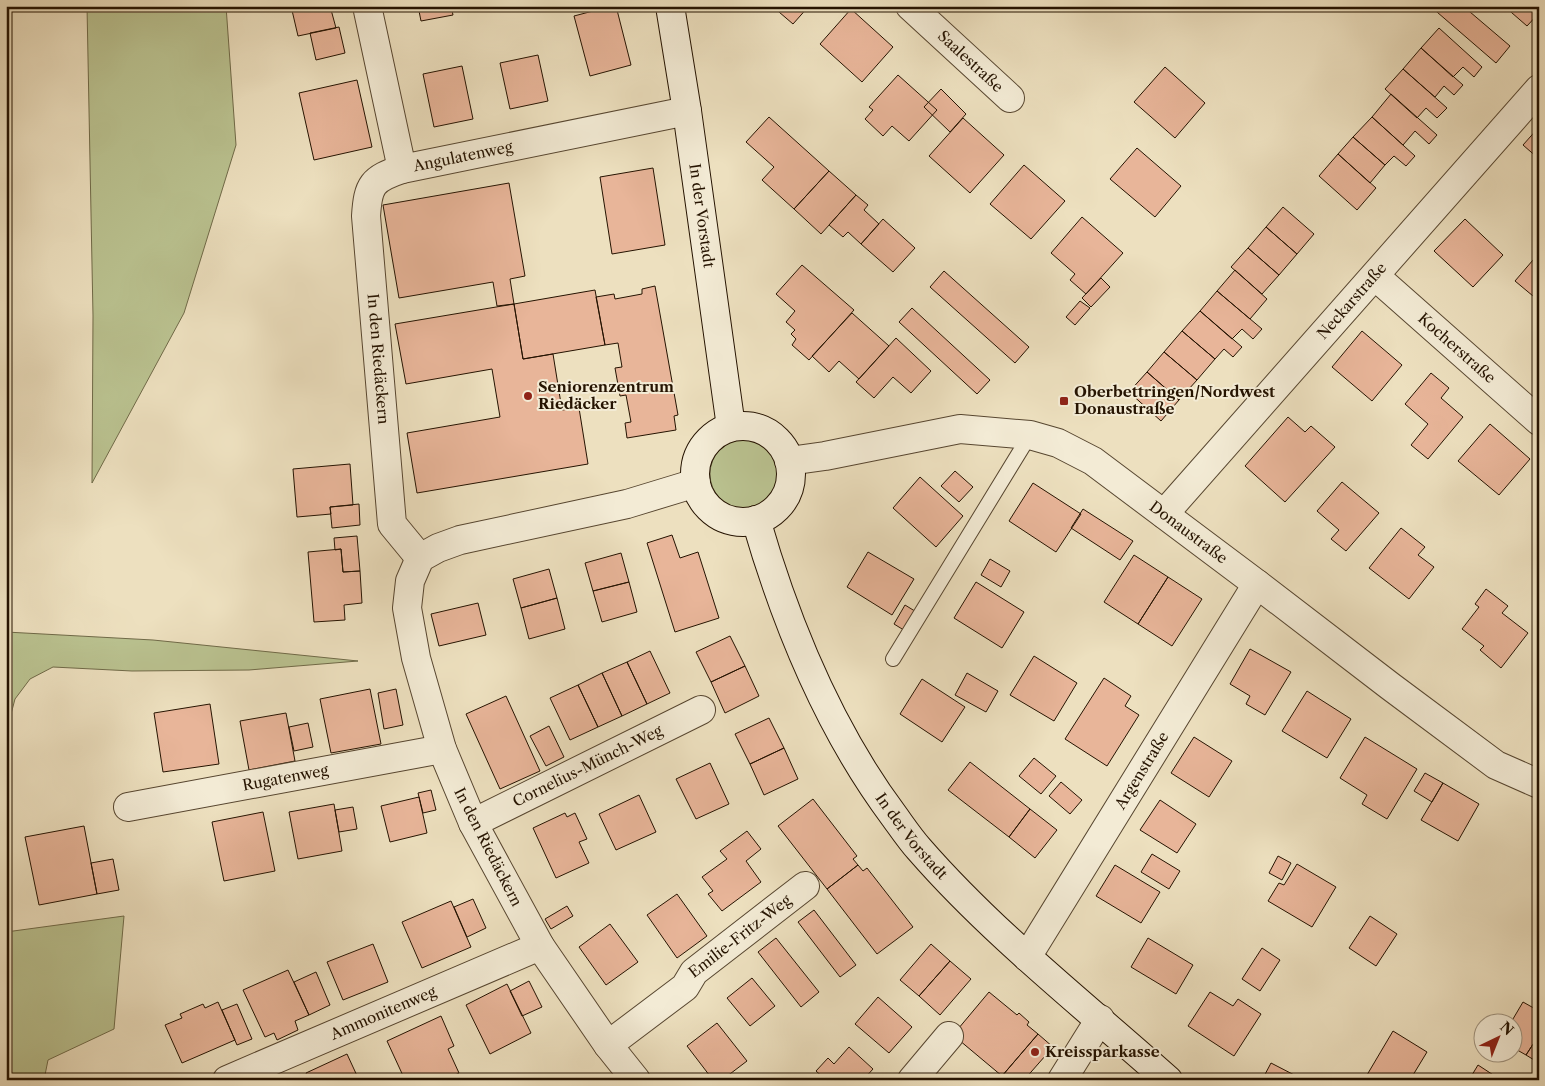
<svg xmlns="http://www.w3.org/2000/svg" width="1545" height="1086" font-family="'Libre Caslon Text',serif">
<rect width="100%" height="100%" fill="#ede0bf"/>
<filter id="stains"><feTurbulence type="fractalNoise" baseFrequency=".004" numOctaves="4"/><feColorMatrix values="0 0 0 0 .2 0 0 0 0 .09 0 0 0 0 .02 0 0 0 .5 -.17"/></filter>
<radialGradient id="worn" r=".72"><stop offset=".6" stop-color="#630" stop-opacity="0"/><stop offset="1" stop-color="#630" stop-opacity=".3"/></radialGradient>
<path fill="#bac290" stroke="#706a48" d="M 87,6 L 226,6 L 236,145 L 184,313 L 92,483 L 93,316 Z
M710 474a35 35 0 1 1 70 0a35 35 0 1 1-70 0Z
M 6,632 L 153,640 L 358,661 L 249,670 L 132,671 L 53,667 L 30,679 L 15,699 L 6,733 Z
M 124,916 L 114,1029 L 48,1060 L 44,1080 L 6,1080 L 6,932 Z"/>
<path fill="#e8b599" stroke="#251301" d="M 291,6 L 330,6 L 336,28 L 298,36 Z
M 418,6 L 451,6 L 453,15 L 421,21 Z
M 612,6 L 616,6 L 631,65 L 590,76 L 574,16 Z
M 772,6 L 809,6 L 793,24 Z
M 1430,6 L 1463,6 L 1510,46 L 1496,63 Z
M 1504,6 L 1537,6 L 1539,8 L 1539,13 L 1527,26 Z
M 851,9 L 893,47 L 862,82 L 820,44 Z
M 339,27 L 345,53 L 316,60 L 310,33 Z
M 1439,28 L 1482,67 L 1474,77 L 1463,67 L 1453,77 L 1421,48 Z
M 1421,48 L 1463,85 L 1454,95 L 1444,86 L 1435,97 L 1403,69 Z
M 538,55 L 548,101 L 510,109 L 500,63 Z
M 462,66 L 473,119 L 434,127 L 423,74 Z
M 1165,67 L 1205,103 L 1175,138 L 1134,102 Z
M 1403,69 L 1447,108 L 1437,118 L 1426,108 L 1417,118 L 1385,89 Z
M 898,75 L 937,110 L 909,141 L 892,126 L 883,136 L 865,119 L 873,110 L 869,107 Z
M 357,80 L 372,147 L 314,160 L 299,93 Z
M 941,89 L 966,114 L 950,132 L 924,107 Z
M 1391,94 L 1437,135 L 1429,144 L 1415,131 L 1403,145 L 1372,117 Z
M 769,117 L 829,171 L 794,209 L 762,180 L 774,167 L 746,142 Z
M 1372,117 L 1415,156 L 1406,166 L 1394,156 L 1385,165 L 1353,137 Z
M 963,118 L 1004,155 L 970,193 L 929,156 Z
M 1539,127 L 1539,159 L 1523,145 Z
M 1353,137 L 1385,165 L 1370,183 L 1338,154 Z
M 1137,148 L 1181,186 L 1155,217 L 1110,179 Z
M 1338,154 L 1376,188 L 1357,210 L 1319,176 Z
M 1024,165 L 1065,201 L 1031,239 L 990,204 Z
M 653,168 L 665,245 L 612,254 L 600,177 Z
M 829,171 L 856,195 L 821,234 L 794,209 Z
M 509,183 L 525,276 L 510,279 L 514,304 L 497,306 L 493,282 L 399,298 L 383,205 Z
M 856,195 L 868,205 L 864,210 L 879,224 L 861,244 L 848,232 L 843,237 L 829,225 Z
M 1283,207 L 1314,234 L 1297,254 L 1266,227 Z
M 1082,217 L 1123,253 L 1086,294 L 1070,280 L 1075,274 L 1051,253 Z
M 883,219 L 915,248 L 893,272 L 861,244 Z
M 1465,219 L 1503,255 L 1473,287 L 1434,251 Z
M 1266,227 L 1297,254 L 1279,275 L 1248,248 Z
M 1248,248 L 1279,275 L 1262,294 L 1231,267 Z
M 1539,253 L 1539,301 L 1515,281 Z
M 802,265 L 854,310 L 809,360 L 792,345 L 796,339 L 791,334 L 795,330 L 786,322 L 795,311 L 776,294 Z
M 1235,270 L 1267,299 L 1250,319 L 1217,291 Z
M 944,271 L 1029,347 L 1015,363 L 930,287 Z
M 1101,278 L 1110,287 L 1091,307 L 1082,298 Z
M 655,286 L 678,415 L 674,416 L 676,430 L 627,438 L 625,423 L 631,422 L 626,395 L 620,396 L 615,368 L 622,367 L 618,343 L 605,345 L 596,297 L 614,294 L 615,299 L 642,294 L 642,289 Z
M 595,290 L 605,345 L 523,359 L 514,304 Z
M 1217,291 L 1262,329 L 1253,339 L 1242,329 L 1232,339 L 1200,311 Z
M 1080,301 L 1090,308 L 1075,325 L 1066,317 Z
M 514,304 L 523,359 L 553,354 L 562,410 L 579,408 L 588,464 L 417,493 L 407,433 L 500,417 L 492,369 L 406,384 L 395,324 Z
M 912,308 L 990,380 L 977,394 L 899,322 Z
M 1200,311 L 1242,347 L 1233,357 L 1224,349 L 1215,359 L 1182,331 Z
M 852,313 L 889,346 L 859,379 L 839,361 L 829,372 L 812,356 Z
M 1182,331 L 1215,359 L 1197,380 L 1164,352 Z
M 1362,331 L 1402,365 L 1372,401 L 1332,367 Z
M 896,338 L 931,371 L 911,393 L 893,377 L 874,398 L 856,382 Z
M 1164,352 L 1197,380 L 1179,400 L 1147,372 Z
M 1147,372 L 1179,400 L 1161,421 L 1129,392 Z
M 1431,373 L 1449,388 L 1441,398 L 1463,417 L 1428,459 L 1411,445 L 1428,424 L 1405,404 Z
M 1288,417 L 1305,432 L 1311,426 L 1335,447 L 1285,502 L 1245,466 Z
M 1490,424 L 1530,459 L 1499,495 L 1458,461 Z
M 350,464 L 353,505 L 330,507 L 331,514 L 297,517 L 293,469 Z
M 955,471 L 973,487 L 959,502 L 941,486 Z
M 920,477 L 963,516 L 936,547 L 893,508 Z
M 1342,482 L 1379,513 L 1346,551 L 1331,539 L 1339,530 L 1317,511 Z
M 1033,483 L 1081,514 L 1056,552 L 1009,521 Z
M 359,504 L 360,525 L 332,528 L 330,507 Z
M 1083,509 L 1133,541 L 1120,560 L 1071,528 Z
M 1401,528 L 1425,547 L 1418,555 L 1434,567 L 1409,599 L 1369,568 Z
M 672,535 L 680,558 L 698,552 L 719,618 L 675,632 L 647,543 Z
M 357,536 L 360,571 L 343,572 L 341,549 L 335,550 L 334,538 Z
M 341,549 L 343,572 L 360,571 L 362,603 L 344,605 L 345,620 L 314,622 L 308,552 Z
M 868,552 L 914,579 L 892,615 L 847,587 Z
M 621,553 L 629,582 L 593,591 L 585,563 Z
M 1134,555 L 1168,577 L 1138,624 L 1104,602 Z
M 990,559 L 1010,571 L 1001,587 L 981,575 Z
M 549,569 L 557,598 L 521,608 L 513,579 Z
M 1168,577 L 1202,599 L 1172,646 L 1138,624 Z
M 629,582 L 637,612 L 602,622 L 593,591 Z
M 976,582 L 1024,612 L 1002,648 L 954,618 Z
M 1486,589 L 1508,606 L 1502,613 L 1528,633 L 1501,668 L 1480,650 L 1484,646 L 1462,629 L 1479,607 L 1475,604 Z
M 557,598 L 565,629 L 529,639 L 521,608 Z
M 478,603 L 486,635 L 439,646 L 431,614 Z
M 905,605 L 918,613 L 907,632 L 894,624 Z
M 730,636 L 745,666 L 711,682 L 696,652 Z
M 1250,649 L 1291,672 L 1265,715 L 1246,704 L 1250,696 L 1230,684 Z
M 650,651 L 670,693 L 647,704 L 627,662 Z
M 1034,656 L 1077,683 L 1054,721 L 1010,695 Z
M 627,662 L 647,704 L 622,716 L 602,673 Z
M 745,666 L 759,696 L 725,713 L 711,682 Z
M 602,673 L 622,716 L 598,727 L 578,685 Z
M 967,673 L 998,691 L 986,712 L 955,695 Z
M 1104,678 L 1131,696 L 1125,706 L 1139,715 L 1107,766 L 1065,739 Z
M 922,679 L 965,707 L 942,742 L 900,714 Z
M 578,685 L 598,727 L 570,740 L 550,698 Z
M 370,689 L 381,744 L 331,753 L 320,699 Z
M 396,689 L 403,725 L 384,729 L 378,693 Z
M 1307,691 L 1351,719 L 1327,758 L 1282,731 Z
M 506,696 L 540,771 L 500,789 L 466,714 Z
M 210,704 L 219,764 L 163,772 L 154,713 Z
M 286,713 L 295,761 L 249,770 L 240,721 Z
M 769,718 L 784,748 L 750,764 L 735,734 Z
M 308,723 L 313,747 L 294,751 L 289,727 Z
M 549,726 L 564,757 L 546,766 L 530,736 Z
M 1194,737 L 1232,761 L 1209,797 L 1171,773 Z
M 1365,737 L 1417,769 L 1387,819 L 1362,804 L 1367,795 L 1340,778 Z
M 784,748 L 798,779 L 764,795 L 750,764 Z
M 1034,758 L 1056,776 L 1041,794 L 1019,776 Z
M 970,762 L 1030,809 L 1009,837 L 948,790 Z
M 710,763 L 729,804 L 696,819 L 676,779 Z
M 1425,773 L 1443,783 L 1432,802 L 1414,791 Z
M 1061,782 L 1082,800 L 1070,814 L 1049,796 Z
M 1443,783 L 1479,804 L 1458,841 L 1421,820 Z
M 431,790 L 436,810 L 423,813 L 418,793 Z
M 639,795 L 656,832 L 616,850 L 599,814 Z
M 419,797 L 427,833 L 390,842 L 381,806 Z
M 813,799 L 857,856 L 853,859 L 858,865 L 827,889 L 778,826 Z
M 1160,800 L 1196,824 L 1177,853 L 1140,830 Z
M 334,804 L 342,851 L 298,859 L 289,812 Z
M 353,807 L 357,829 L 339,832 L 335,810 Z
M 1030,809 L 1057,830 L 1035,858 L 1009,837 Z
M 263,812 L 275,871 L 224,881 L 212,822 Z
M 565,813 L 567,817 L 575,813 L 587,839 L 579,842 L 589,863 L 556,878 L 533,828 Z
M 84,826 L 97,894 L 39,905 L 25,837 Z
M 747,831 L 761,849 L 746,861 L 761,882 L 722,911 L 708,894 L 713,891 L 702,877 L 727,859 L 720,851 Z
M 1152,854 L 1180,871 L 1169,889 L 1141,872 Z
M 1278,856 L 1291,863 L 1282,880 L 1269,873 Z
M 113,859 L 119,890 L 97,894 L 91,863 Z
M 1297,864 L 1336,887 L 1312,927 L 1268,901 L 1279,883 L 1284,885 Z
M 858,865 L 863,871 L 867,868 L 913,927 L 877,954 L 827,889 Z
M 1115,865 L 1160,892 L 1141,923 L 1096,896 Z
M 677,894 L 707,936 L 677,958 L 647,915 Z
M 473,899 L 486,928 L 467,937 L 454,907 Z
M 451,901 L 471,947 L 422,968 L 402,922 Z
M 567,906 L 573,916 L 551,929 L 545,919 Z
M 814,910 L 856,965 L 840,977 L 798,922 Z
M 1370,916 L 1397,934 L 1376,966 L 1349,948 Z
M 610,924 L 638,962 L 606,985 L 579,947 Z
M 776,938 L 819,992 L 801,1007 L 758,952 Z
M 1148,938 L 1193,965 L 1176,994 L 1131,967 Z
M 373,944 L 388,982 L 343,1000 L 327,962 Z
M 931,944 L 950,961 L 919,996 L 900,980 Z
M 1262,948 L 1280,960 L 1260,991 L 1242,979 Z
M 950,961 L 971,979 L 940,1015 L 919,996 Z
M 288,970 L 309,1015 L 295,1021 L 298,1030 L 277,1040 L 274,1033 L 265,1037 L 243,990 Z
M 316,972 L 330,1005 L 309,1015 L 294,982 Z
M 752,978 L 775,1006 L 750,1026 L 727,998 Z
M 529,981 L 542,1007 L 522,1016 L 510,991 Z
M 507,984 L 531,1033 L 490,1054 L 466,1005 Z
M 989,992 L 1017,1015 L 1019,1013 L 1029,1022 L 1027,1025 L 1038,1034 L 1002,1076 L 953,1035 Z
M 1210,992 L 1233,1006 L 1238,999 L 1261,1014 L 1234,1056 L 1188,1026 Z
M 878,997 L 912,1027 L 889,1053 L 855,1024 Z
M 218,1002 L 235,1040 L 182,1063 L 165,1025 L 182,1018 L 180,1014 L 203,1004 L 205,1008 Z
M 1523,1002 L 1539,1011 L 1539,1035 L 1526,1055 L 1512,1047 L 1512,1024 L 1510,1024 Z
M 237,1004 L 252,1039 L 237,1045 L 222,1010 Z
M 441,1016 L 454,1046 L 448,1049 L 459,1073 L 445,1080 L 405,1080 L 387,1041 Z
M 717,1023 L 747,1061 L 722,1080 L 713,1080 L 687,1046 Z
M 1393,1031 L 1427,1052 L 1410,1080 L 1364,1080 Z
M 1038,1034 L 1053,1047 L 1024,1080 L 1006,1080 L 1002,1076 Z
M 1539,1035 L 1539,1063 L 1526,1055 Z
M 849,1047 L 873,1069 L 863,1080 L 826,1080 L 816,1071 L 828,1058 L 834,1064 Z
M 347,1054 L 359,1080 L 309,1080 L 306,1073 Z
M 1271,1063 L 1304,1080 L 1262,1080 Z
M 1478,1065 L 1501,1080 L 1469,1080 Z"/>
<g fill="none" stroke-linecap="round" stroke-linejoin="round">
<defs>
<path id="lane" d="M 893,659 L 1030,435"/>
<g id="street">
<path id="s1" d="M 367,6 L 402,169 L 687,111"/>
<path id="s2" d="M 910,6 L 1010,98"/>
<path id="s3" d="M 402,169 C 372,179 368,185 366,216 L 392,524 L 420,558"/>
<path id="s4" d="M 1375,276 L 1539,421"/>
<path id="s5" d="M 789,461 L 825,456 L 960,429 L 1030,435 L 1058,443 L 1093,461 L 1257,584 L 1390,686 L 1496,765 L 1539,784"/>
<path id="s6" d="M 1164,514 L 1539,89"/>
<path id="s7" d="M 128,807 L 442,749"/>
<path id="s8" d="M 473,823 L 701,710"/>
<path id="s9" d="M 1027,957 L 1257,584"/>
<path id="s10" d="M 608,1045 L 685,987 L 694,972 L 805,886"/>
<path id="s11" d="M 227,1080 L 540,946"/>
<path d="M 636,1080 L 608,1045 L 540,946 L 473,823 L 442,749 L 416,658 L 407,608 L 410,581 L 420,558 L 438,548 L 460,540 L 627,504 L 696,483"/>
<path d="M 912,1080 L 949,1036"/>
<path d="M 1062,1080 L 1100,1019"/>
</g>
<g id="secondary">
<path id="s12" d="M 670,6 L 687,111 L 731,427"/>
<circle cx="743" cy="474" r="48"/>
<path id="s13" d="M 756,520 C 786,624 829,729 894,816 C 902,827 910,839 919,849 C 993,934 1084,1005 1168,1080"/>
</g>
</defs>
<use href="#lane" stroke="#574630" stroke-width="16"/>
<use href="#street" stroke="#574630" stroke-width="30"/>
<use href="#secondary" stroke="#251301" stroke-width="30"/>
<use href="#lane" stroke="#f3ebd5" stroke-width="14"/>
<use href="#street" stroke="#f3ebd5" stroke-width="28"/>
<use href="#secondary" stroke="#f3ebd5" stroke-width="28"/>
</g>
<g fill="#8f2418" stroke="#f3ebd5" stroke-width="2">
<circle cx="528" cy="396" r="5"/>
<rect x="1059" y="396" width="10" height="10" rx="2.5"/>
<circle cx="1035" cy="1052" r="5"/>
</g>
<g text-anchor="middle" stroke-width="4" stroke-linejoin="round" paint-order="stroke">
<g font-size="15" fill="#251301" stroke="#f3ebd5">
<text dy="5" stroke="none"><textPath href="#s2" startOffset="82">Saalestraße</textPath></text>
<text dy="5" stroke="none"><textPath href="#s1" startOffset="229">Angulatenweg</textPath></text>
<text dy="5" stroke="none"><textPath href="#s12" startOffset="212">In der Vorstadt</textPath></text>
<text dy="5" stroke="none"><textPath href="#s6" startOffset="284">Neckarstraße</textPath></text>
<text dy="5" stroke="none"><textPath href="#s4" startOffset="109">Kocherstraße</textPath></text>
<text dy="5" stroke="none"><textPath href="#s3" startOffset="209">In den Riedäckern</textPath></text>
<text dy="5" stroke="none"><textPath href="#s5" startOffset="432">Donaustraße</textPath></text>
<text dy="5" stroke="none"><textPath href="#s8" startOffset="128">Cornelius-Münch-Weg</textPath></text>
<text dy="5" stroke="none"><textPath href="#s9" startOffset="219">Argenstraße</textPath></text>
<text dy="5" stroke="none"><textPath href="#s7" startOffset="160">Rugatenweg</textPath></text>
<text dy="5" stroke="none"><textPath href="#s13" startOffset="355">In der Vorstadt</textPath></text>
<text transform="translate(488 847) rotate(63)" y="5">In den Riedäckern</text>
<text dy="5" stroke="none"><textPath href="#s10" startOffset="172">Emilie-Fritz-Weg</textPath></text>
<text dy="5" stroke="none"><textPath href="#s11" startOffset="170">Ammonitenweg</textPath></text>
</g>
<g font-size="15" font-weight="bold" fill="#251301" stroke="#f3ebd5" text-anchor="start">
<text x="538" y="392">Seniorenzentrum<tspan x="538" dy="17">Riedäcker</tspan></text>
<text x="1074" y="397">Oberbettringen/Nordwest<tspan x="1074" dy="17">Donaustraße</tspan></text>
<text x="1045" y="1057">Kreissparkasse</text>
</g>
</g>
<rect width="1545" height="1086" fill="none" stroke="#ede0bf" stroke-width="25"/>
<rect x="8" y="8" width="1530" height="1071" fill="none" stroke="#251301" stroke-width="2.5"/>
<rect x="12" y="12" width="1520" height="1061" fill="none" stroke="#251301"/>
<g transform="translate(1498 1038) rotate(43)"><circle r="24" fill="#f3ebd5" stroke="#a19580"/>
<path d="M0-4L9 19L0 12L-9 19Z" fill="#8f2418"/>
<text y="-8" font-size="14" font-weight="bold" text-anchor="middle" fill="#251301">N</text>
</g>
<rect width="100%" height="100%" filter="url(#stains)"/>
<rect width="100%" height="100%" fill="url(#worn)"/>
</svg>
